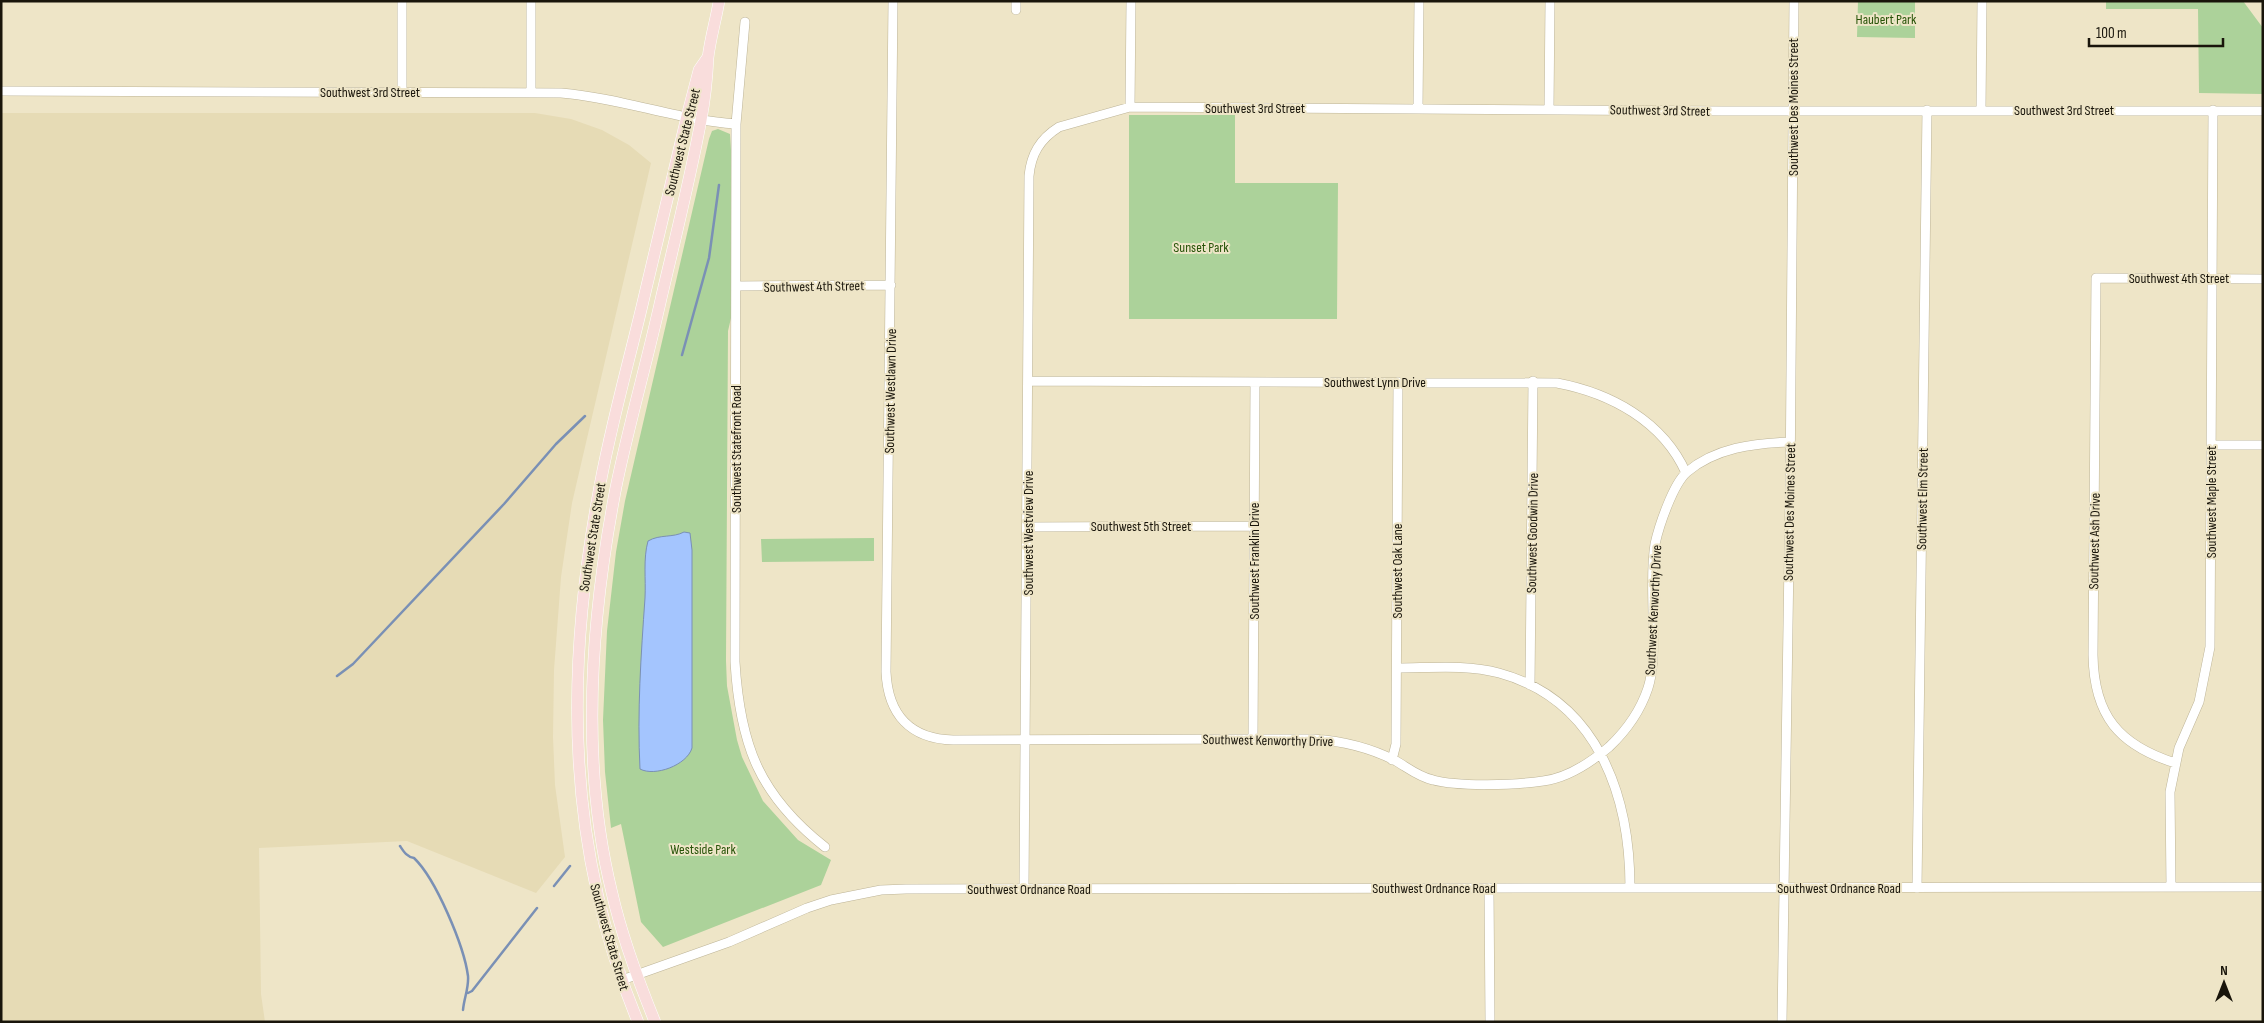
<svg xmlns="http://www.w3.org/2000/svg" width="2264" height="1023" font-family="'Sofia Sans Condensed',sans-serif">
<rect width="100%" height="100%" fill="#eee5c7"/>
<path fill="#e6dbb5" d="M 1,113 L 535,113 L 571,119 L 602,130 L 629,145 L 651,163 L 572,503 L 561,577 L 554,670 L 553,737 L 555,785 L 565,857 L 536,893 L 407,841 L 259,848 L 261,994 L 265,1022 L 1,1022 Z"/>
<path fill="#acd29a" d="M 1858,1 L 1915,1 L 1915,38 L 1857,37 Z
M 2106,1 L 2243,1 L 2263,28 L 2263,94 L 2199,93 L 2198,9 L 2106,9 Z
M 1129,115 L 1235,115 L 1235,183 L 1338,183 L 1337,319 L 1129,319 Z
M 718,129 L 730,134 L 731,150 L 731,318 L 728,331 L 726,661 L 727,686 L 737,740 L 742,757 L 763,801 L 798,840 L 831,860 L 821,885 L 663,947 L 641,922 L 621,824 L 611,828 L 605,772 L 603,720 L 607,631 L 616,552 L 625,501 L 709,139 L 712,131 Z
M 874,538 L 874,561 L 762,562 L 761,539 Z"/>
<path fill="#a4c5fe" stroke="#7a90b5" d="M 684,532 L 690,533 L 692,550 L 692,748 C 687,765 655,777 640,769 C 637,712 641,655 645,598 C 646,579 643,559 648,541 C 660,534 673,538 684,532 Z"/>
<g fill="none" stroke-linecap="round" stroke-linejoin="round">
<path stroke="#7a90b5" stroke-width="2.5" d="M 682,355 L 709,258 L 719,185
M 337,676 L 353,664 L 504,504 L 556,444 L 585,416
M 400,846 C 404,852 407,857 414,858 C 436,879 464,946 468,976 C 469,988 464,998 463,1010
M 554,886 L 570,866
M 468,993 L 472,991 L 537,908"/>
<defs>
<path id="minor" d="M 402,1 L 402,92
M 893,1 L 886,672 C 888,714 910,739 953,740 L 1313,739 C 1343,741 1369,747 1396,761 C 1408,768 1419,777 1433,780 C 1459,787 1515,785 1543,781 C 1568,778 1590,763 1609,747 C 1627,730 1640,712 1648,688 C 1655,666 1653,639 1653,616 C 1653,593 1651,568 1655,544 C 1659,526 1673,484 1687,472 C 1715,448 1754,443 1790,442
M 1016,1 L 1016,10
M 745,22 L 736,124 L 735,662 C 740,745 759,795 825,847
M 1,91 L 561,93 C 621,98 677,120 736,124
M 531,92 L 531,1
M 1130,107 L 1131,1
M 1418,109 L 1419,1
M 1549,109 L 1550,1
M 1981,110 L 1982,1
M 736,286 L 891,285
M 1029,381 L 1557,383 C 1610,393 1663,421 1686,473
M 2211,445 L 2263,445
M 1028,527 L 1254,526
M 1397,668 C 1430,668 1466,664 1499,673 C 1598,700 1630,796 1630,888
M 1530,685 L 1533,381
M 1253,739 L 1255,382
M 1392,760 L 1396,744 L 1398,382
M 2175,763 C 2119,745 2094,716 2093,655 L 2096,278 L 2263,279
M 2171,887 L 2170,792 L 2179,748 L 2199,702 L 2210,647 L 2213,110
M 1489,888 L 1490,1022
M 1917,888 L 1927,110
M 1024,889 L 1029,176 C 1031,154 1040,139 1059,127 L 1130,107 L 1722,111 L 2263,111
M 622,980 L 729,942 L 807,908 L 831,900 L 881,890 L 906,889 L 2263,887
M 1782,1022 L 1790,494 L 1794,1"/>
<path id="major" d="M 638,1022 C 567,851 565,676 598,496 C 609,432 627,369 642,306 C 657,243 672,179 687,116 L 699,70 L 708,57
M 655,1022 C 638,980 622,937 612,893 C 580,764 591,617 616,487 C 629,424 647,362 661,299 C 675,239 690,180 701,120 C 705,99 707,79 708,58 C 710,39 716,20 719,1"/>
</defs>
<use href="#minor" stroke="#bdb497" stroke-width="10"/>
<use href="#major" stroke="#fff" stroke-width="12"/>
<use href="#minor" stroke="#fff" stroke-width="9"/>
<use href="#major" stroke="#f9dddc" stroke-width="11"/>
</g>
<g text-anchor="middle" stroke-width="4" stroke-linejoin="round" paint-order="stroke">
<g font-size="14" fill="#275308" stroke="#eee5c7">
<text x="1886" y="24">Haubert Park</text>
<text x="1201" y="252">Sunset Park</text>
<text x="703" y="854">Westside Park</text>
</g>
<g font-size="14" fill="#19150b" stroke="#eee5c7">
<text x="370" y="97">Southwest 3rd Street</text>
<text transform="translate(1793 107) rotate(-90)" y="5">Southwest Des Moines Street</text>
<text x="1255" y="113">Southwest 3rd Street</text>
<text transform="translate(1660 110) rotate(1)" y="5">Southwest 3rd Street</text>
<text x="2064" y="115">Southwest 3rd Street</text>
<text transform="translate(682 142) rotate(-76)" y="5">Southwest State Street</text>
<text x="2179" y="283">Southwest 4th Street</text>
<text transform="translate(814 286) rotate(-1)" y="5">Southwest 4th Street</text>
<text x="1375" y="387">Southwest Lynn Drive</text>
<text transform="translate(890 391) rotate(-89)" y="5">Southwest Westlawn Drive</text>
<text transform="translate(736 449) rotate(-90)" y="5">Southwest Statefront Road</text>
<text transform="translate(1922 499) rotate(-89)" y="5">Southwest Elm Street</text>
<text transform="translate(2211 502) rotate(-90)" y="5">Southwest Maple Street</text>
<text transform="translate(1789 512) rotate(-89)" y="5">Southwest Des Moines Street</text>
<text x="1141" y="531">Southwest 5th Street</text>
<text transform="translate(1028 533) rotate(-90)" y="5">Southwest Westview Drive</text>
<text transform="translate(1532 533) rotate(-89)" y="5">Southwest Goodwin Drive</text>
<text transform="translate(592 537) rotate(-81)" y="5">Southwest State Street</text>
<text transform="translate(2094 541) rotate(-89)" y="5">Southwest Ash Drive</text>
<text transform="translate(1254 561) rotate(-90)" y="5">Southwest Franklin Drive</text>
<text transform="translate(1397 571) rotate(-90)" y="5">Southwest Oak Lane</text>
<text transform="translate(1653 610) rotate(-87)" y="5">Southwest Kenworthy Drive</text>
<text transform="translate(1268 740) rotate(1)" y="5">Southwest Kenworthy Drive</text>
<text x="1434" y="893">Southwest Ordnance Road</text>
<text x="1839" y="893">Southwest Ordnance Road</text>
<text x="1029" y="894">Southwest Ordnance Road</text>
<text transform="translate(610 937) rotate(74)" y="5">Southwest State Street</text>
</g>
</g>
<rect width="2264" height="1023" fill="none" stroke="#19150b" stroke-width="5"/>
<g transform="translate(2224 983)" stroke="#eee5c7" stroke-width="4" paint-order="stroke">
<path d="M0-4L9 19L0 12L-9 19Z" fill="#19150b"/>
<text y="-8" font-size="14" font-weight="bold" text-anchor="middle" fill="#19150b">N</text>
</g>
<path d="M2089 38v8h134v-8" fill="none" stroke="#19150b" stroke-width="2.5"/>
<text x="2096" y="38" font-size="15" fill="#19150b" stroke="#eee5c7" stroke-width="4" paint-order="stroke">100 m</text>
</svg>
